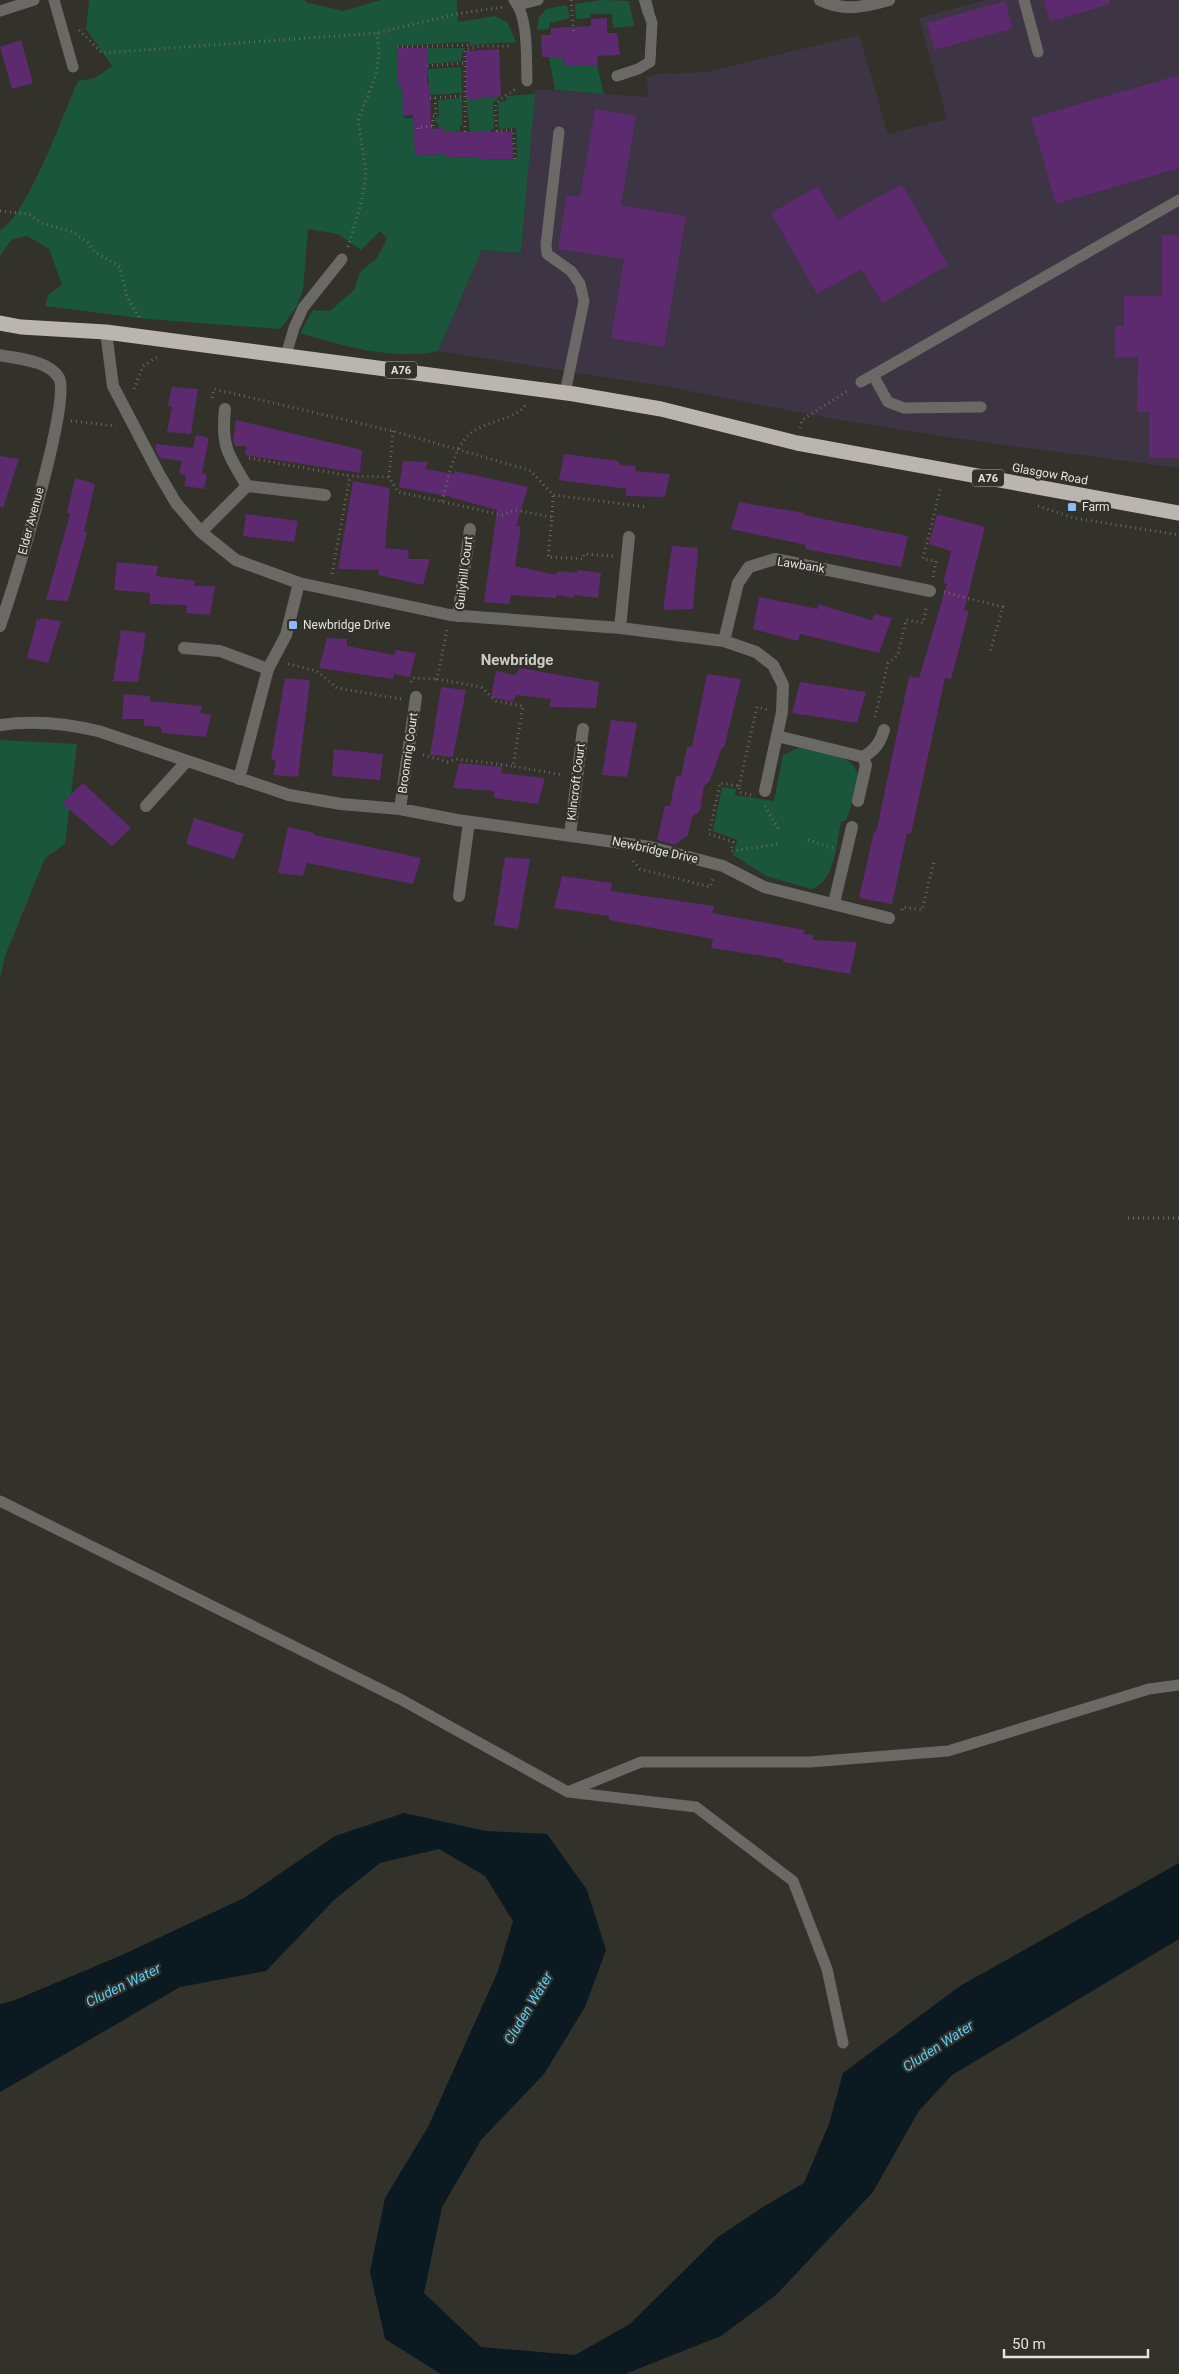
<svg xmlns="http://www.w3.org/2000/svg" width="1179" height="2374" font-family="Roboto,sans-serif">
<rect width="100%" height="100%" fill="#32312a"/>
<path fill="#3d3444" d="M 985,0 L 1179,0 L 1179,468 L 974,441 L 839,420 L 668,387 L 438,351 L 482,250 L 521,253 L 535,89 L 649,97 L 646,77 L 656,74 L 706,72 L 859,35 L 888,134 L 947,119 L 919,18 Z"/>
<path fill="#1a563c" d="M 89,0 L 304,0 L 308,3 L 343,11 L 381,0 L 457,0 L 458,22 L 495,16 L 508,23 L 516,42 L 481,44 L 470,46 L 469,42 L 396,46 L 402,85 L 404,118 L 430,118 L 414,125 L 415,155 L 445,154 L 445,157 L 447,158 L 480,157 L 481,160 L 517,159 L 516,128 L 499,129 L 498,102 L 506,101 L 507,96 L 535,94 L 521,253 L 482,250 L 438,351 C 392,361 344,346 300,333 L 313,310 L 330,311 L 354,290 L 360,272 L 377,258 L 387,239 L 380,231 L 361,250 L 338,234 L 308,229 L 303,290 L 297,306 L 280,329 L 147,319 L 45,306 L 48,295 L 62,285 L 49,249 L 27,236 L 12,239 L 0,256 L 0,230 C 25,220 65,110 78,81 L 95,78 L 112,66 L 86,29 Z
M 601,0 L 629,1 L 634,26 L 613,28 L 612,14 L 591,14 L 590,18 L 576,19 L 575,4 Z
M 567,5 L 570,18 L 550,23 L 549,29 L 537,30 L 539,17 L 546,9 Z
M 428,48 L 466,48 L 462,52 L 461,61 L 428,64 Z
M 549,57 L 563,57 L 564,66 L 597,65 L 604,94 L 555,90 Z
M 461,67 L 462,93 L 430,95 L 427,69 Z
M 501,96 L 493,102 L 494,129 L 491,129 L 491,133 L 470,132 L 466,100 Z
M 462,98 L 462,126 L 460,126 L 460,132 L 444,132 L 444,128 L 439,128 L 438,123 L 436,123 L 435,118 L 439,116 L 438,100 Z
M 0,740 L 77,744 L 65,844 L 45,858 L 5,956 L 0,979 Z
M 798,748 C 817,752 857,752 858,779 C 858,789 849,811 846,820 L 841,822 C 836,843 835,883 811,889 L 766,876 L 733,855 L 737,840 L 713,831 L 722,787 L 736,789 L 735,795 L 774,801 L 783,755 Z"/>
<path fill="#0b1a21" d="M 404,1813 L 486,1831 L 547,1834 L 587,1890 L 606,1950 L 585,2007 L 544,2074 L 481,2140 L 442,2207 L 424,2293 L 481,2347 L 575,2355 L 630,2324 L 718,2237 L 763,2207 L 804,2183 L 829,2124 L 843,2073 L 960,1986 L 1179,1863 L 1179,1939 L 952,2075 L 918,2112 L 873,2192 L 776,2295 L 721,2336 L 625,2374 L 441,2374 L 385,2339 L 370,2272 L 385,2198 L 428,2127 L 498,1971 L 513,1921 L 485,1876 L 439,1849 L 380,1863 L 334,1900 L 266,1971 L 180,1987 L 0,2092 L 0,2004 L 15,2000 L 122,1955 L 244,1898 L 335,1836 Z"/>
<path fill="#5d2a6f" d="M 1044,0 L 1110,0 L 1110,4 L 1050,22 Z
M 1005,1 L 1013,28 L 935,50 L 927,23 Z
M 607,18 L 607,33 L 617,33 L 620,55 L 598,56 L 597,65 L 564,66 L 563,57 L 542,57 L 541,35 L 551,35 L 551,28 L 591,26 L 591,19 Z
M 21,40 L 33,83 L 12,89 L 0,47 Z
M 397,48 L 428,48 L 427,84 L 430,84 L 431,129 L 444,128 L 444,132 L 512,132 L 513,159 L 481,160 L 480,157 L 445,158 L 445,154 L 415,155 L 413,115 L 403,116 L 402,85 L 398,85 Z
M 499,49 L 501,96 L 466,100 L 466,51 Z
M 1179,75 L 1179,168 L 1056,204 L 1031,118 Z
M 595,109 L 636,116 L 621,205 L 686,216 L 664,347 L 611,338 L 624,259 L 558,249 L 567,195 L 580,197 Z
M 902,184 L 948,265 L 882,303 L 862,269 L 817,294 L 771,213 L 818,186 L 837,220 Z
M 1162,235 L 1179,235 L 1179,458 L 1149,458 L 1149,412 L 1137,412 L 1138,357 L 1115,357 L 1115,326 L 1124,326 L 1124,296 L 1162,296 Z
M 172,387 L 198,389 L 191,434 L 167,432 L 172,407 L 168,406 Z
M 236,420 L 362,450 L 360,473 L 245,455 L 246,446 L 235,446 L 233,440 Z
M 196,435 L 209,438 L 202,473 L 207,475 L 204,489 L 184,486 L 186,476 L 179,473 L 182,461 L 160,458 L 155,449 L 156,444 L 193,448 Z
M 564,454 L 619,461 L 619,465 L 636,466 L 635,471 L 670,474 L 665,497 L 626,496 L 626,489 L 559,480 Z
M 0,456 L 19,459 L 3,508 L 0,507 Z
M 403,461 L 428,462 L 425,469 L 454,474 L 455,471 L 528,487 L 516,526 L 521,526 L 515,566 L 556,575 L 558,571 L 577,573 L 577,570 L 601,573 L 598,598 L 575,595 L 574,598 L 556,595 L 556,598 L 511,595 L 509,604 L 484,602 L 497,510 L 446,496 L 399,487 Z
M 75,478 L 95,484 L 84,532 L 87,533 L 68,601 L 46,600 L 70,514 L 67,513 Z
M 353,481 L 390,488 L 385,548 L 409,550 L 408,559 L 430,559 L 423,585 L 378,575 L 379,570 L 338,569 Z
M 739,502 L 804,513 L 804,515 L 908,536 L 901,567 L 805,549 L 806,545 L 731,529 Z
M 246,514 L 298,521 L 294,542 L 243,536 Z
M 937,514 L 985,527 L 964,611 L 969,611 L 951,679 L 945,678 L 911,834 L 907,833 L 892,904 L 859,898 L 874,832 L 876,833 L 909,676 L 919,678 L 947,584 L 943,583 L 951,551 L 929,544 Z
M 672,546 L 698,548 L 693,609 L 663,610 Z
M 117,562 L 158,566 L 156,576 L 196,581 L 194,586 L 215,586 L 210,615 L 186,613 L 187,605 L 150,604 L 150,593 L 114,590 Z
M 759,597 L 818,609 L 818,604 L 871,620 L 875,614 L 892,618 L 879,653 L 800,634 L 798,641 L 753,629 Z
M 41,618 L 61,621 L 48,663 L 27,658 L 37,619 L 40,620 Z
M 121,630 L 146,633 L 138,682 L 113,681 Z
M 327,638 L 347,639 L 347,646 L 394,655 L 396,650 L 416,653 L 410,677 L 394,674 L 393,679 L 319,668 Z
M 520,668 L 599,682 L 596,708 L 549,707 L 551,699 L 516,695 L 513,702 L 491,697 L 496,671 L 515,675 Z
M 707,674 L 741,679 L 724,748 L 722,747 L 710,781 L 704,786 L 700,811 L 692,817 L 688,835 L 675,845 L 657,840 L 665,806 L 670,806 L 676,776 L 681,776 L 687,747 L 692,747 Z
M 285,678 L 310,680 L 298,777 L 273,775 L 276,761 L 271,759 Z
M 800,682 L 866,692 L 857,723 L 792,713 Z
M 441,687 L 466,690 L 453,757 L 430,755 Z
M 124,694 L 150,696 L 150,701 L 202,706 L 200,713 L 211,715 L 206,737 L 162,733 L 161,727 L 144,726 L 144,719 L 122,719 Z
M 611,720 L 637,723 L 627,777 L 602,775 Z
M 334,749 L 383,754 L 380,780 L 332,776 Z
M 459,763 L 503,767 L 501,773 L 545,778 L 538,804 L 494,798 L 494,791 L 453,788 Z
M 83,783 L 131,828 L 112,846 L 62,803 Z
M 194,818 L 244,834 L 234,859 L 186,844 Z
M 288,827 L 315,833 L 314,835 L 421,858 L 413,884 L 307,863 L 303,876 L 278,873 Z
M 505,857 L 530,859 L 518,929 L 494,925 Z
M 562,876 L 612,883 L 611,891 L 714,906 L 712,913 L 805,930 L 804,934 L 814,935 L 812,940 L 857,942 L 850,974 L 783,962 L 783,959 L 711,948 L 713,939 L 609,920 L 609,916 L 554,908 Z"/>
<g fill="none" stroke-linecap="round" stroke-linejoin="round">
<path stroke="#696862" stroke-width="3" stroke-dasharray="1 4" stroke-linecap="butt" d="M 571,0 L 574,34
M 79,30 L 102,53 L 377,33 L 456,14 L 503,7
M 397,47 L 468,45 L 469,48
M 427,66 L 464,63
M 430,98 L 464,96
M 433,126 L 433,116 L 436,116 L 435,97
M 418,129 L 418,127 L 433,126 L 433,129
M 465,132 L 465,50 L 481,46 L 512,46
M 515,159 L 513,130 L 497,131 C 495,100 490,106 516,89
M 0,211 L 29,214 L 41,223 L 73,232 L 87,242 L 95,252 L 120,267 L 127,297 L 141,320
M 348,247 L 362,200 L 366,172 L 358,120 L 376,75 L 379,53 L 377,33
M 134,389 L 143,366 L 159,356
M 212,398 L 214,389 L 393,431 L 522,468 L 531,471 L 553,495 L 647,507
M 71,421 L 116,426
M 800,428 L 802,420 L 849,390
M 393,431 L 389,477 L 398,492 L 503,515 L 515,510 L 552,517 L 548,557 L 583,559 L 584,554 L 613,556
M 249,458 L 350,476 L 389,477
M 442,501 C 448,480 452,453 467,437 C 482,420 516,421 526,404
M 1038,506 L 1074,518 L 1179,535
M 552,517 L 553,495
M 332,574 L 350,476
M 933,577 L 936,561 L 923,559 L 941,486
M 944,592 L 1003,607 L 990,652
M 447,630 L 437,679 L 481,687 L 496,701 L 523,706 L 513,766 L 562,775
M 288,664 L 317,671 L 337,688 L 401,699
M 411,682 L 413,678 L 437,679
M 875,717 L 888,663 L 898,655 L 906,620 L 923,623 L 927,605
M 423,755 L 448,762 L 456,759 L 513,766
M 739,786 L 757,707 L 768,710
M 751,795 L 739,792 L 739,786 L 720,783 L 709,834 L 733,842 L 731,851 L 778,844
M 765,806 L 779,830
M 808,840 L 833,848
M 633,861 L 640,869 L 710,887 L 713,879
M 902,910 L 903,907 L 922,910 L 934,862
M 1128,1218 L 1179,1218"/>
<path stroke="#6b6966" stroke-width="11" d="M 54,0 L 73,67
M 514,0 C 529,18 526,59 527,81
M 1024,0 L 1038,52
M 518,5 L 538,0
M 0,11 L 34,0
M 617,76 L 638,69 L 650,62 L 652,23 L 648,11
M 559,132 L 546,245 L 547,254 L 571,271 L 580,284 L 584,301 L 565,393
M 286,355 L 294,328 L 303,308 L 342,259
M 873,375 L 888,402 L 904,408 L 981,407
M 861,382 L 1179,200
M 0,1501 L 400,1699 L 568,1792 L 696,1807 L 793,1881 L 827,1969 L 843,2043
M 570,1791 L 641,1762 L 810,1762 L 948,1751 L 1149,1689 L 1179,1685"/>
<path stroke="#6b6966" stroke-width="12" d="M 645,0 L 648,11
M 820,0 C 845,12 864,7 889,0
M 106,332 L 113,386 L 159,474 L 176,503 L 201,532 L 236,560 L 299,583 L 450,615 L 620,628 L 724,641 L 756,652 L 773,665 L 783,685 L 782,712 L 765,791
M 0,355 C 18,359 49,360 59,378 C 72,402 12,591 0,626
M 225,409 C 221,446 228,455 247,486 L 325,495
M 201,532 L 247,486
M 458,616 L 470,529
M 620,628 L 629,537
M 724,641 L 738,583 L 749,567 L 775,559 L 930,591
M 184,648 L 220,651 L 268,669
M 0,725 C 34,720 65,723 98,731 L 289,795 L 341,804 L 400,809 L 457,820 L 650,847 L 723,866 L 764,887 L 889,918
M 777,736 L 863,757
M 239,779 L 268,669 L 286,635 L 299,583
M 858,801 L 866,765 L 863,757 C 875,750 880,743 884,730
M 146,806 L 187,761
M 400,809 L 416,697
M 570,835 L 583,729
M 459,896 L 469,822
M 834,903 L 852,827"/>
<path stroke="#bbb5af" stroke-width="15" d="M 0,323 L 21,327 L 106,332 L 574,394 L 661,409 L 797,443 L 1179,513"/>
</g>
<g fill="#88bafc" stroke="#32312a" stroke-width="2">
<rect x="1067" y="502" width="10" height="10" rx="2.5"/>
<rect x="288" y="620" width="10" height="10" rx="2.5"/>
</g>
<g text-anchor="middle" stroke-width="4.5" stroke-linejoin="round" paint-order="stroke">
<g fill="#32312a" stroke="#afaea9" stroke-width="1">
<rect x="385" y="361.5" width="32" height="17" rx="4"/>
<rect x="972" y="469.5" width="32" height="17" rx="4"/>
</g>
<g font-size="11" font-weight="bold" fill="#e4e3df">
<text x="401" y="374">A76</text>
<text x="988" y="482">A76</text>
</g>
<g font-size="12" fill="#e4e3df" stroke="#32312a">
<text transform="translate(1050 474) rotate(10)" y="4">Glasgow Road</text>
<text transform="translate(31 521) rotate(-75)" y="4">Elder Avenue</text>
<text transform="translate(801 565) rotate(9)" y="4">Lawbank</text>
<text transform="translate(464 573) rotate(-83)" y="4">Guilyhill Court</text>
<text transform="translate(408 753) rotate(-82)" y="4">Broomrig Court</text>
<text transform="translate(576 782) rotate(-83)" y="4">Kilncroft Court</text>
<text transform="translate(655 850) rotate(12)" y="4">Newbridge Drive</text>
</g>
<g font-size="12" fill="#e4e3df" stroke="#32312a" text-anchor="start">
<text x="1082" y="511">Farm</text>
<text x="303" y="629">Newbridge Drive</text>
</g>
<g font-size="14" font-style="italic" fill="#59cefc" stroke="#32312a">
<text transform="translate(123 1985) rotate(-26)" y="5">Cluden Water</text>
<text transform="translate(528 2008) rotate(-59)" y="5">Cluden Water</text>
<text transform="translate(938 2046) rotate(-33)" y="5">Cluden Water</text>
</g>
<g font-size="15" font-weight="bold" fill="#cecdc4" stroke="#32312a">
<text x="517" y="665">Newbridge</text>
</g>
</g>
<path d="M1004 2349v8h144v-8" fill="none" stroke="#e4e3df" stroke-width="2.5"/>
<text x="1012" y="2349" font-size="15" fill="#e4e3df" stroke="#32312a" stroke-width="4" paint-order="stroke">50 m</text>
</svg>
